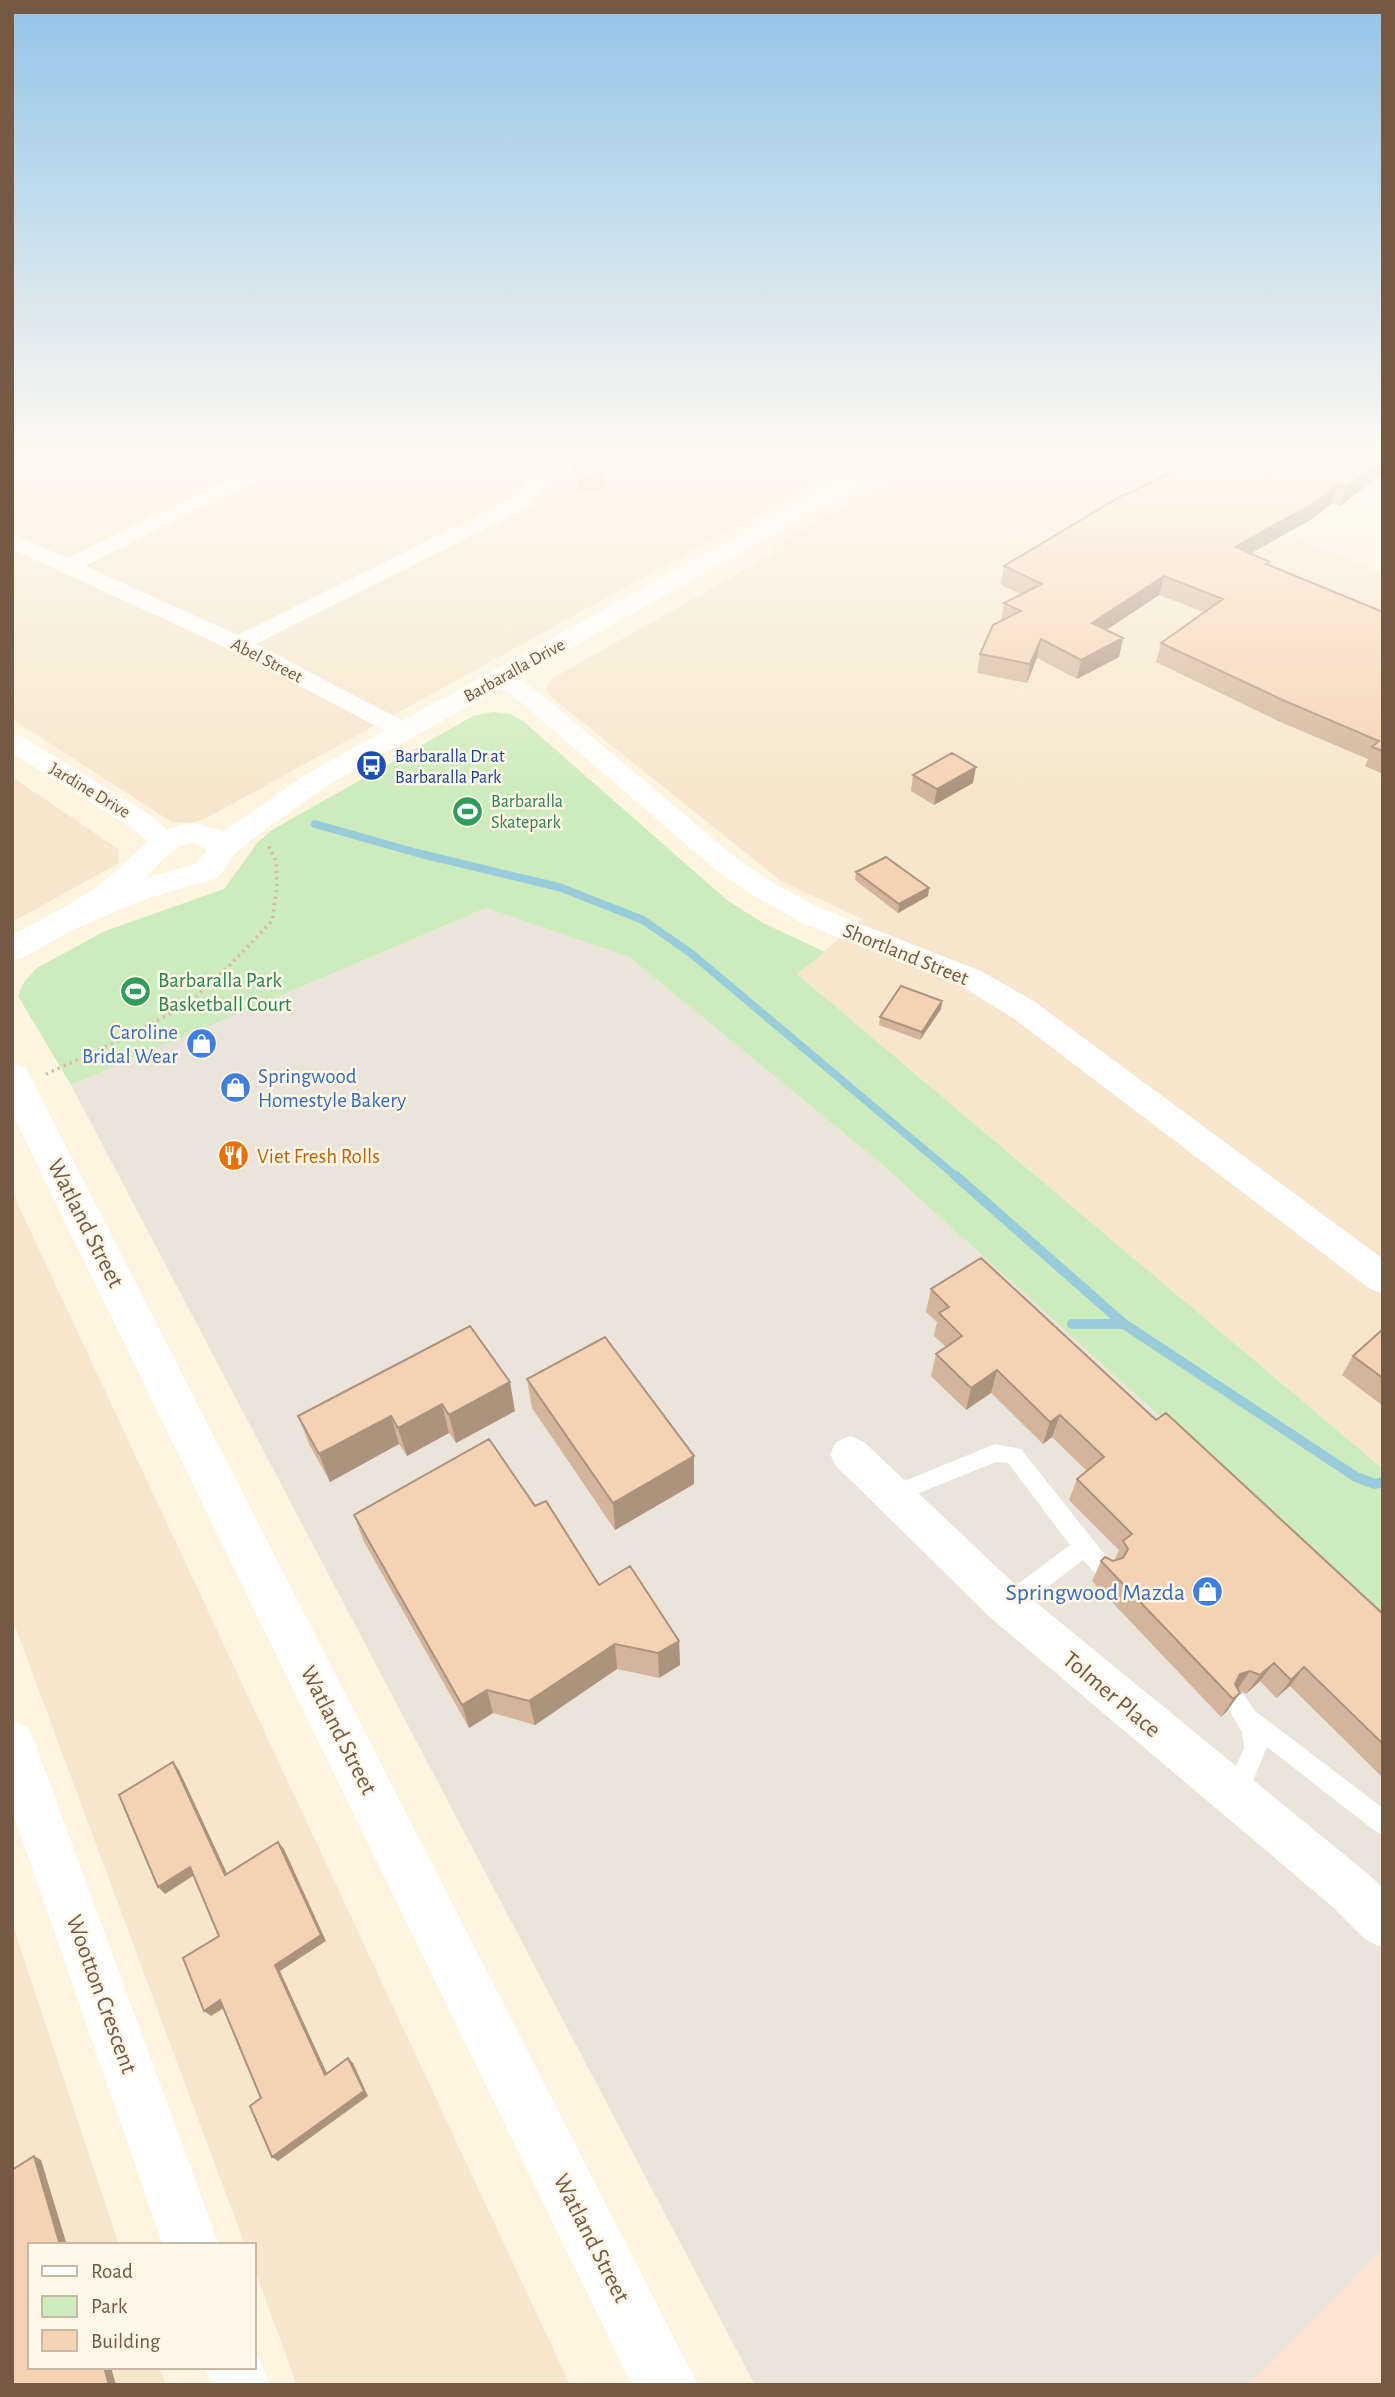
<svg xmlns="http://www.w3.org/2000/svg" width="1395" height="2397" font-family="'Alegreya Sans',sans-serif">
<rect width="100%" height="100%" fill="#fef4df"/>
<path fill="#f6e6cd" d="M 65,458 L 860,458 L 203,820 L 188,823 L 172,822 L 12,719 L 12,481 Z
M 929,458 L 1099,458 L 1383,573 L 1383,1469 L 797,974 L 862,919 L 781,881 L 550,696 L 546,688 L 553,678 L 776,552 L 771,549 Z
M 12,777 L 118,849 L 119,863 L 12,922 Z
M 12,1192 L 570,2385 L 297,2385 L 254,2268 L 254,2245 L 245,2245 L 12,1618 Z
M 12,1923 L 119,2245 L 30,2245 L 30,2367 L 160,2367 L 166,2385 L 12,2385 Z"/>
<path fill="#ffe2d2" d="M 1383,2249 L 1383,2385 L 1248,2385 Z"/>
<path fill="#ebe4db" d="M 486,908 L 629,957 L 879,1162 L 1383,1619 L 1383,2249 L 1248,2385 L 755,2385 L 71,1085 Z"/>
<path fill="#cdecbd" d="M 493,712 L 510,714 L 523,721 L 727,900 L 763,923 L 825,952 L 797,974 L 1383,1469 L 1383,1619 L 879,1162 L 629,957 L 486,908 L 71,1085 L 18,996 L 24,982 L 37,968 L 105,931 L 224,889 L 258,842 L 272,830 L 473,716 Z"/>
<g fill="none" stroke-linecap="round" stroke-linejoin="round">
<path stroke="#98ccdb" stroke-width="8" d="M 315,824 L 417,853 L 559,887 L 643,920 L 692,954 L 958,1178"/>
<path stroke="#98ccdb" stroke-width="10" d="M 956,1176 L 1124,1324 L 1356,1477 L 1375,1484 L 1383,1482
M 1072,1324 L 1124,1324"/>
<path stroke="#dab598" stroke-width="3.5" stroke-dasharray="2 4.5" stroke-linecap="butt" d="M 46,1074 L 123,1039 L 189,1003 L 229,966 L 272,921 L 277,887 L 276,861 L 268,845"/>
<path fill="#fff" fill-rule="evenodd" d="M 995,1444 L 1021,1449 L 1116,1569 L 1112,1576 L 1105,1579 L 1098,1576 L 1083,1560 L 1015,1612 L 1007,1615 L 999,1612 L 996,1605 L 999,1598 L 1070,1545 L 1008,1463 L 996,1462 L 892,1504 L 885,1501 L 882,1495 L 885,1489 Z
M 1236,1692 L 1244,1695 L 1255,1711 L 1383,1808 L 1383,1835 L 1375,1831 L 1267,1747 L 1244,1802 L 1236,1806 L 1228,1802 L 1224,1794 L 1244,1748 L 1242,1732 L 1225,1703 L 1228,1695 Z"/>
<path fill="#fff" fill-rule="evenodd" d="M 22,458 L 49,458 L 46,462 L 12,476 L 12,462 Z
M 277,458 L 312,458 L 309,462 L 280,469 L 85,566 L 238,635 L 515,497 L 525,482 L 529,458 L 549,458 L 545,482 L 531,506 L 256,644 L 413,726 L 417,731 L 413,736 L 404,739 L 395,736 L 229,649 L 12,549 L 12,534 L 67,558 L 266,461 Z
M 500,671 L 509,673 L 541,694 L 736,858 L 773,883 L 820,908 L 983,972 L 1035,1002 L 1383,1259 L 1383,1294 L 1370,1289 L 1013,1018 L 961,986 L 800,922 L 753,895 L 716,870 L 523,704 L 488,678 L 491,673 Z
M 12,734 L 21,736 L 153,817 L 179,841 L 175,847 L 165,850 L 155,847 L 133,829 L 12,753 Z
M 850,1436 L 864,1442 L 1022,1591 L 1368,1874 L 1383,1888 L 1383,1948 L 1366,1940 L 1334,1908 L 992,1619 L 836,1466 L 830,1454 L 836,1442 Z
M 12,1720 L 28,1727 L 35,1743 L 219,2245 L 163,2245 L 12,1810 Z
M 254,2346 L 270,2385 L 212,2385 L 205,2367 L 254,2367 Z"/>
<path fill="#fff" fill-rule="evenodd" d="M 877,458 L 904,458 L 901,463 L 328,785 L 248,842 L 235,854 L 218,878 L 152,897 L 74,929 L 24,957 L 12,960 L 12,935 C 41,920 71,905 98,886 C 138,857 166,804 223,832 L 308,773 ZM 195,843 L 207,850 L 196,864 L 146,878 C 160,863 173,844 195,843 Z
M 12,1063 L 25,1067 L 30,1076 L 698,2385 L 632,2385 L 12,1113 Z"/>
</g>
<path fill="#d3b59b" d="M 449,458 L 500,458 L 500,467 L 450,468 Z
M 570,458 L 599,458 L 604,474 L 605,489 L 579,491 Z
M 1178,458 L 1383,458 L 1340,506 L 1332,503 L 1312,519 L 1250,554 L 1270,562 L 1269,565 L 1383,612 L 1383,774 L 1365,766 L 1368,759 L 1278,721 L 1156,662 L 1161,643 L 1204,612 L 1159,595 L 1106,630 L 1119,657 L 1077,679 L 1037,658 L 1027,683 L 977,673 L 980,654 L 1001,621 L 1004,603 L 1021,594 L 1001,585 L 1004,566 L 1193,462 Z
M 913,775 L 973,783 L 934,805 L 911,791 Z
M 856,872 L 929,888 L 928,896 L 898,913 L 855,880 Z
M 942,1001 L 941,1009 L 920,1040 L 879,1025 L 880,1017 Z
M 931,1289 L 1156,1420 L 1383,1614 L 1383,1778 L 1290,1686 L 1276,1698 L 1260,1681 L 1246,1694 L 1238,1690 L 1240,1693 L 1227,1711 L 1221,1717 L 1092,1581 L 1101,1561 L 1114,1561 L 1119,1550 L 1069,1500 L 1077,1479 L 1087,1471 L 1052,1437 L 1043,1444 L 991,1393 L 966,1410 L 931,1376 L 936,1354 L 946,1347 L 934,1336 L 937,1322 L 926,1312 Z
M 470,1326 L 515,1411 L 456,1443 L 449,1433 L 407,1456 L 399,1444 L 330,1482 L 309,1444 L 298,1416 Z
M 1383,1329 L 1383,1406 L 1342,1375 L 1353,1356 Z
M 527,1379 L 694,1484 L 615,1530 L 532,1408 Z
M 535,1506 L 599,1585 L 679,1641 L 680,1665 L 659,1678 L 617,1669 L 535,1725 L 493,1713 L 469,1728 L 364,1542 L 354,1515 Z"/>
<path fill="#ac937e" d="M 1383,460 L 1383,473 L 1340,506 L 1346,488 Z
M 1338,485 L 1332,503 L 1312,519 L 1230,565 L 1235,547 Z
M 1164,576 L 1159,595 L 1088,642 L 1092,623 Z
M 1123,638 L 1119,657 L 1077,679 L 1081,660 Z
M 1041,639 L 1037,658 L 1027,683 L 1030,664 Z
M 976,767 L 973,783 L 934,805 L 937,789 Z
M 929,888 L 928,896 L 898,913 L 899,904 Z
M 942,1001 L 941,1009 L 920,1040 L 922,1032 Z
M 997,1370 L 991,1393 L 966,1410 L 971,1388 Z
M 510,1382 L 515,1411 L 456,1443 L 449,1415 Z
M 442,1404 L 449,1433 L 407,1456 L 398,1428 Z
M 1060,1415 L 1052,1437 L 1043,1444 L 1050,1422 Z
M 391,1416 L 399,1444 L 330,1482 L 319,1454 Z
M 694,1456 L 694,1484 L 615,1530 L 613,1503 Z
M 679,1641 L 680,1665 L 659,1678 L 658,1653 Z
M 615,1644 L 617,1669 L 535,1725 L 529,1701 Z
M 1274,1663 L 1260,1681 L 1246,1694 L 1260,1675 Z
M 1304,1667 L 1290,1686 L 1276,1698 L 1291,1680 Z
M 1250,1671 L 1237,1690 L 1227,1693 L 1240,1674 Z
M 487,1690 L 493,1713 L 469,1728 L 462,1705 Z
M 1240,1693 L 1227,1711 L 1221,1717 L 1233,1699 Z
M 173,1762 L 179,1770 L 231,1882 L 225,1875 Z
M 278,1842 L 284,1849 L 326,1941 L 280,1971 L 330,2080 L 325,2075 L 275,1965 Z
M 190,1867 L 196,1874 L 165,1894 L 158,1887 Z
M 220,2000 L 227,2006 L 211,2016 L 204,2011 Z
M 348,2058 L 353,2063 L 368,2096 L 278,2161 L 272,2157 Z
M 34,2156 L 41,2160 L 67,2245 L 60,2245 Z
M 104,2367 L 111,2367 L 116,2385 L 109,2385 Z"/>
<path fill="#f5d2b4" stroke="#ac937e" stroke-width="2" d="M 572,458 L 599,458 L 604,474 L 578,476 Z
M 1202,458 L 1383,458 L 1383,460 L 1346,488 L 1338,485 L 1318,501 L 1235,547 L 1270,562 L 1266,564 L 1383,612 L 1383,751 L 1372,747 L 1379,741 L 1285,701 L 1161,643 L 1223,599 L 1164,576 L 1092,623 L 1123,638 L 1081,660 L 1041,639 L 1030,664 L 980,654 L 993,625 L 1021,611 L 1004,603 L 1042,584 L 1004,566 L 1116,499 Z
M 952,753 L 976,767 L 937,789 L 913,775 Z
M 886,857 L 929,888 L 899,904 L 856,872 Z
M 901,986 L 942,1001 L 922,1032 L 880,1017 Z
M 981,1258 L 1156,1420 L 1166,1413 L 1383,1614 L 1383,1744 L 1304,1667 L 1291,1680 L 1274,1663 L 1260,1675 L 1250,1671 L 1240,1674 L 1235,1684 L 1240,1693 L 1233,1699 L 1101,1561 L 1105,1557 L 1113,1561 L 1123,1558 L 1128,1549 L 1123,1541 L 1132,1534 L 1077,1479 L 1104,1457 L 1060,1415 L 1050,1422 L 997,1370 L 971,1388 L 936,1354 L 962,1336 L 939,1313 L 949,1307 L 931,1289 Z
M 470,1326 L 510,1382 L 449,1415 L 442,1404 L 398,1428 L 391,1416 L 319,1454 L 298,1416 Z
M 1383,1329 L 1383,1378 L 1353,1356 Z
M 605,1337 L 694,1456 L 613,1503 L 527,1379 Z
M 489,1439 L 535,1506 L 546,1501 L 599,1585 L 630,1566 L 679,1641 L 658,1653 L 615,1644 L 529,1701 L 487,1690 L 462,1705 L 354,1515 Z
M 173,1762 L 225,1875 L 278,1842 L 321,1935 L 275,1965 L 325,2075 L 348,2058 L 364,2091 L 272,2157 L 250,2106 L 261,2098 L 220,2000 L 204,2011 L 183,1958 L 219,1936 L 190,1867 L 158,1887 L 119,1795 Z
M 34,2156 L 60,2245 L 30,2245 L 30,2367 L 104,2367 L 109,2385 L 12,2385 L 12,2170 Z"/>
<linearGradient id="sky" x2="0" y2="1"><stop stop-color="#92c4e8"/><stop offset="0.58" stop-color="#fffaf1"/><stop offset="1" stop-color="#fffaf1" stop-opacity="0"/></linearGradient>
<rect width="1395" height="793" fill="url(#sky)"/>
<defs>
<symbol id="bus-disc" viewBox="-11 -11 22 22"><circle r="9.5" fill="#1a4fb4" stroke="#fff7e7"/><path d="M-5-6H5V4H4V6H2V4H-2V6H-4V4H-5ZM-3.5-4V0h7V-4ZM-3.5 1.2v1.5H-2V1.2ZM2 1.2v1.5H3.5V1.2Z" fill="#fff"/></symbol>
<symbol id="stadium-disc" viewBox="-11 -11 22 22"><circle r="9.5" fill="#2e9e5b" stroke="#fff7e7"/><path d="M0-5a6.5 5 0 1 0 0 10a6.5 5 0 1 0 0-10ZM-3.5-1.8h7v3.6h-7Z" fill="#fff"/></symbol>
<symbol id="shop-disc" viewBox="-11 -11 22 22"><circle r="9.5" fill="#3f7fe0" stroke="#fff7e7"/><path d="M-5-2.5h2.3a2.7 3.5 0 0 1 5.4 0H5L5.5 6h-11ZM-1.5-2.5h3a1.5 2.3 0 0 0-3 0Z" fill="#fff"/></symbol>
<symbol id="restaurant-disc" viewBox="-11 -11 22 22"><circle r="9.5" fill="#e8710a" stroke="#fff7e7"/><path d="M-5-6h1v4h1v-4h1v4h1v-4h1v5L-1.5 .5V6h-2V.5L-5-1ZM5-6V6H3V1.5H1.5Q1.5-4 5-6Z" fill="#fff"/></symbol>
</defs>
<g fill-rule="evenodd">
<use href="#bus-disc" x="354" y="748" width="35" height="35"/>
<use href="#stadium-disc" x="450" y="794" width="35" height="35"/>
<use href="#stadium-disc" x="118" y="974" width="35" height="35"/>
<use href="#shop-disc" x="184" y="1026" width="35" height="35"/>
<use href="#shop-disc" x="218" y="1070" width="35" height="35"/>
<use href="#restaurant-disc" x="216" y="1138" width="35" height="35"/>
<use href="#shop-disc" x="1190" y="1574" width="35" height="35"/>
</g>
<g text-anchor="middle" stroke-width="5" stroke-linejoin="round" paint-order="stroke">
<g font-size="18" fill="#765945" stroke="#fff7e7">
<text transform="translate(267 660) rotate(27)" y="6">Abel Street</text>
<text transform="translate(514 670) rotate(-29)" y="6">Barbaralla Drive</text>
<text transform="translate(90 790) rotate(31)" y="6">Jardine Drive</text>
</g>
<g font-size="18" fill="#164399" stroke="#fff7e7" text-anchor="start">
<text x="395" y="762">Barbaralla Dr at<tspan x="395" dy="21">Barbaralla Park</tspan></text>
</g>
<g font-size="18" fill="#27864d" stroke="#fff7e7" text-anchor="start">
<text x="491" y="807">Barbaralla<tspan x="491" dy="21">Skatepark</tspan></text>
</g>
<g font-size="21" fill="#765945" stroke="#fff7e7">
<text transform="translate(906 954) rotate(22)" y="7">Shortland Street</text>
</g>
<g font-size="21" fill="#27864d" stroke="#fff7e7" text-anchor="start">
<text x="158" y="987">Barbaralla Park<tspan x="158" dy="24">Basketball Court</tspan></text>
</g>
<g font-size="21" fill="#366cbe" stroke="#fff7e7" text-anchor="end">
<text x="178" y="1039">Caroline<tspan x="178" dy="24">Bridal Wear</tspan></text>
<text x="258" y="1083" text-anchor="start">Springwood<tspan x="258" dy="24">Homestyle Bakery</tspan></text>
</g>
<g font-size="21" fill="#c56008" stroke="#fff7e7" text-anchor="start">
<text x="257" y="1163">Viet Fresh Rolls</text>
</g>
<g font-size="24" fill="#765945" stroke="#fff7e7">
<text transform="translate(86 1223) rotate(63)" y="8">Watland Street</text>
<text transform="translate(1112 1694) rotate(40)" y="8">Tolmer Place</text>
<text transform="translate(339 1730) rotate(63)" y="8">Watland Street</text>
<text transform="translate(102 1994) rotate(70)" y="8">Wootton Crescent</text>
<text transform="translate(592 2238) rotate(63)" y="8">Watland Street</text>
</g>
<g font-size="24" fill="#366cbe" stroke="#fff7e7" text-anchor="end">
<text x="1185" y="1600">Springwood Mazda</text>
</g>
</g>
<rect width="1395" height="2397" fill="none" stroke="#765945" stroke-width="28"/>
<rect x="28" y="2243" width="228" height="126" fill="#fff7e7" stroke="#c8b8a6" stroke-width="2"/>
<rect x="42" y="2266" width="35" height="10" fill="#ffffff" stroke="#c8b8a6" stroke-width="2"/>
<text x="91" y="2278" font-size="21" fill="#765945">Road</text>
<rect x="42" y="2296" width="35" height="21" fill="#cdecbd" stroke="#c8b8a6" stroke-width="2"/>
<text x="91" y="2313" font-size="21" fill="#765945">Park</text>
<rect x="42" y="2330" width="35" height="21" fill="#f5d2b4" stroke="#c8b8a6" stroke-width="2"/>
<text x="91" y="2348" font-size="21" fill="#765945">Building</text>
</svg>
